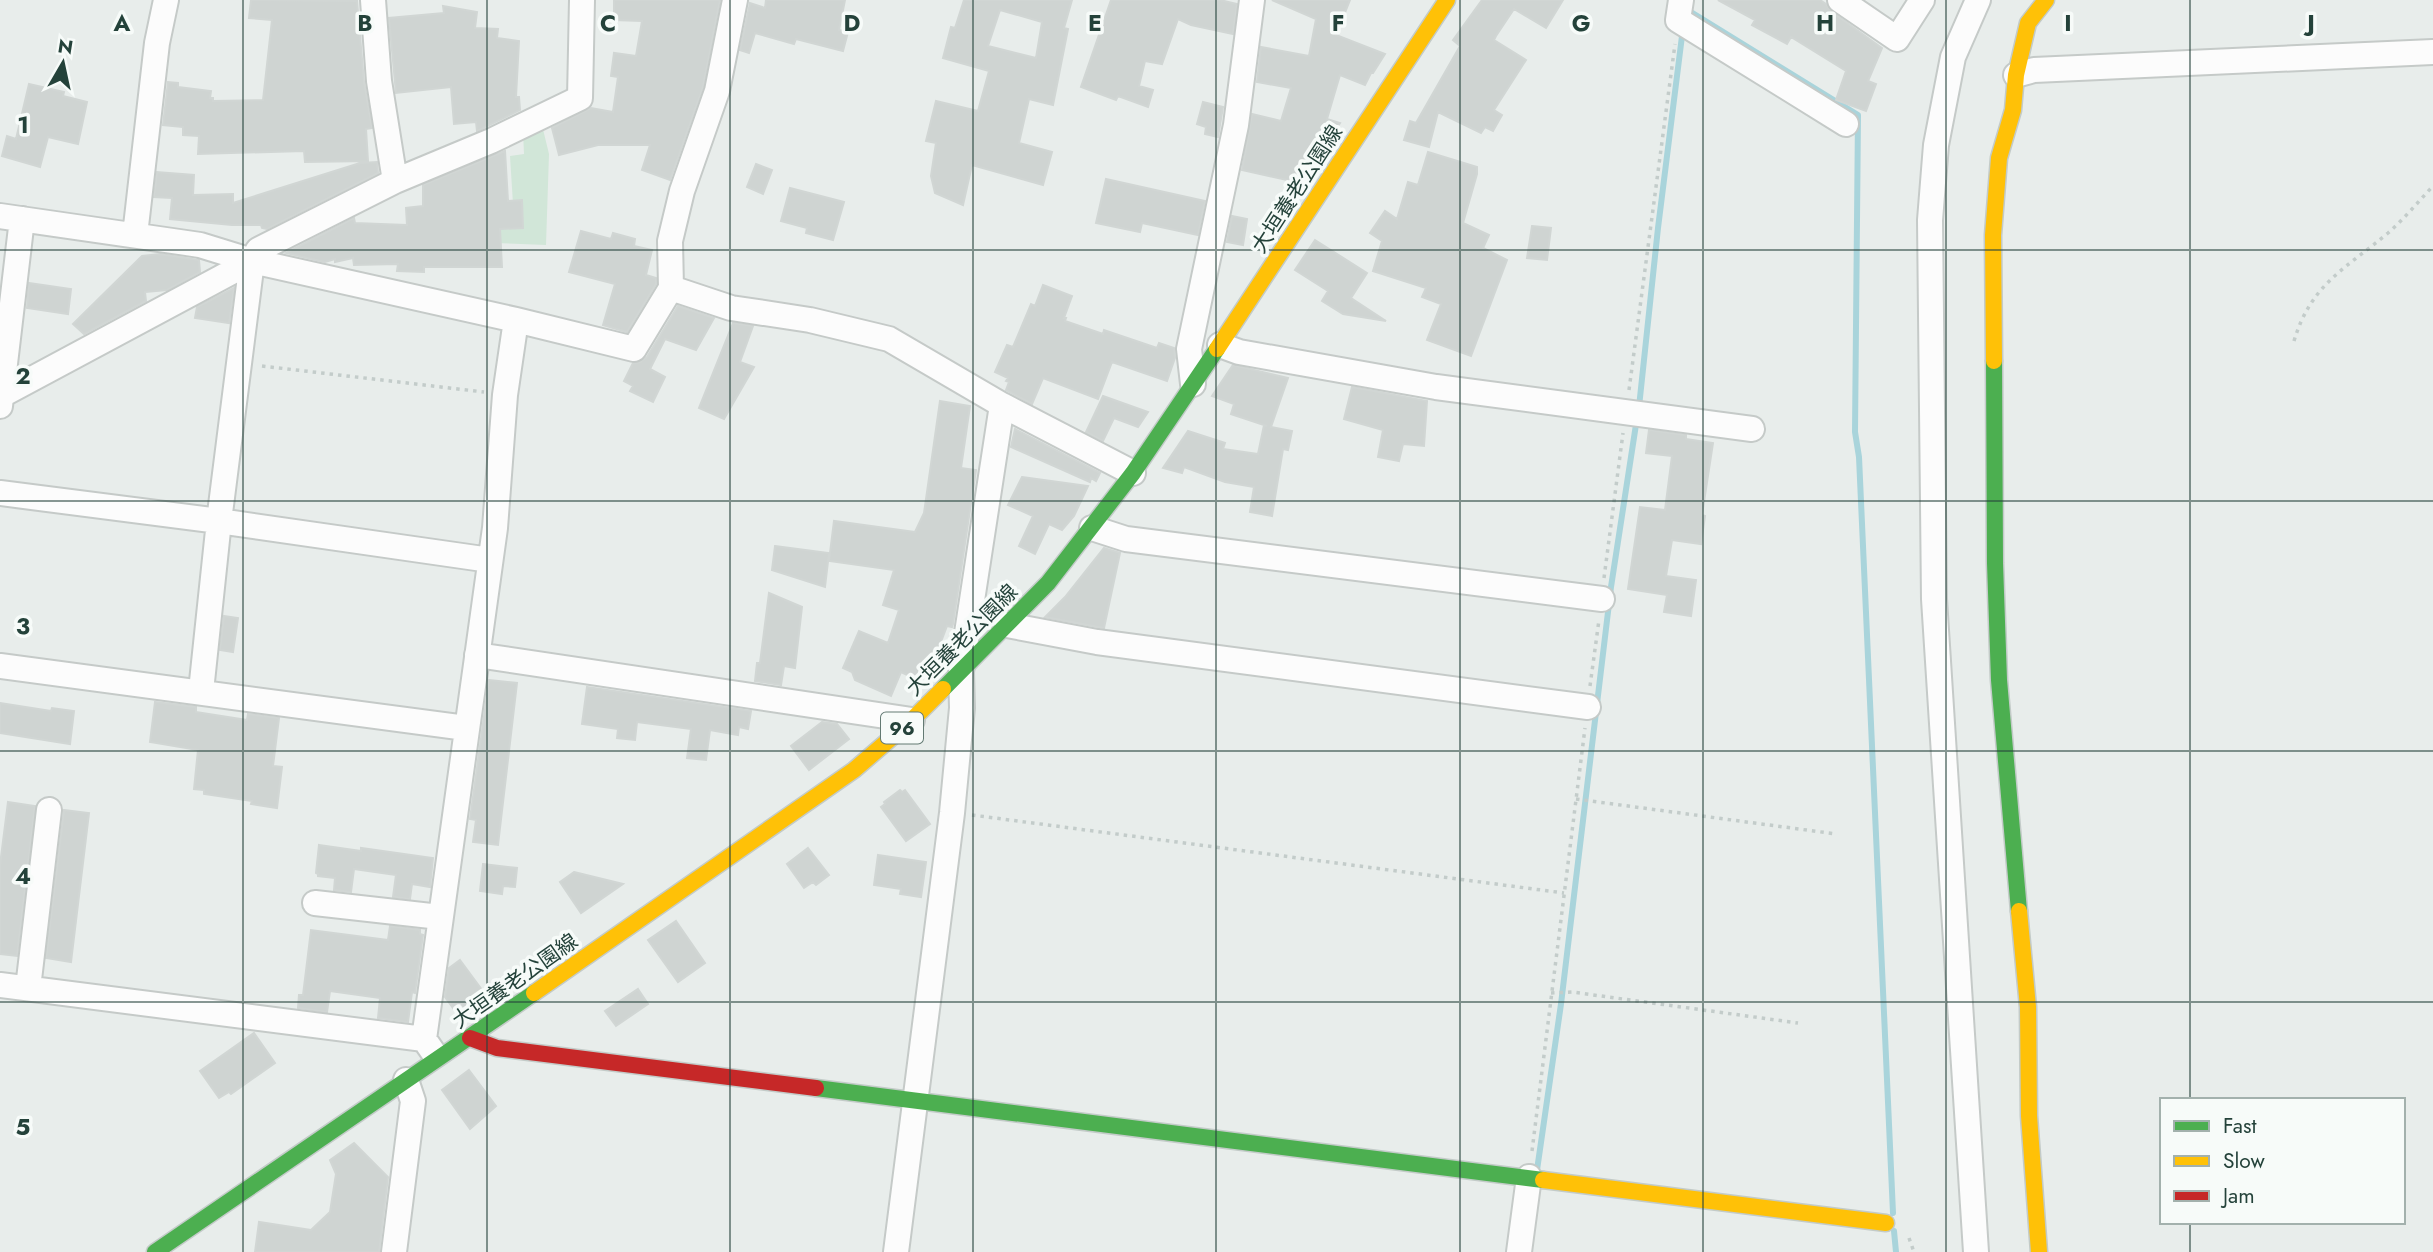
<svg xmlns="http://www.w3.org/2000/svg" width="2433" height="1252" font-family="Jost,'Noto Sans JP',sans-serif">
<rect width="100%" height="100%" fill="#e8edeb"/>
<path fill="#d1e6d8" d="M 541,121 L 549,154 L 546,245 L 494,243 L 494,221 L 514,220 L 510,156 L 524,154 L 523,132 Z"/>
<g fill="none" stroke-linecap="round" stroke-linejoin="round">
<path stroke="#a9d4db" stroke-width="6" d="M 1686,9 L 1858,115 L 1855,432 L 1859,457 L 1893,1213
M 1639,407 L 1658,228 L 1683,28
M 1537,1170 L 1561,1004 L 1611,587 L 1637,418
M 1894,1231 L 1896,1252"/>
</g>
<path fill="#cfd4d2" stroke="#d1d6d4" stroke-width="2" fill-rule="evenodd" d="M 251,0 L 357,1 L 364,82 L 372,128 L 366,129 L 368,161 L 305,162 L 304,151 L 198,154 L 199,136 L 183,135 L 183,127 L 163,125 L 168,82 L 178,83 L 178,87 L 211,91 L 210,98 L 213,98 L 213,101 L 263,100 L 272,20 L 249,18 Z
M 614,0 L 720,0 L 703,87 L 670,180 L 642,170 L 650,145 L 598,145 L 559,155 L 552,128 L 591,108 L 613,112 L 618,77 L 611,76 L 614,53 L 636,56 L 642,21 L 614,20 Z
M 766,0 L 845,0 L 839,30 L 848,32 L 843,51 L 796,39 L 794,44 L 755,33 L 749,53 L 740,50 L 750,3 L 765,8 Z
M 964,0 L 1072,0 L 1064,28 L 1068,29 L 1053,105 L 1029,99 L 1019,143 L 1052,152 L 1043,185 L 972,165 L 963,205 L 935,193 L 931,176 L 936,143 L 926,141 L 936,101 L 978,111 L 989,71 L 943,58 L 951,27 L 955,28 ZM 1000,10 L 1042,22 L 1036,58 L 988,46 Z
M 1111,0 L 1220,0 L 1237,4 L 1233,34 L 1191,25 L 1178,19 L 1162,64 L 1145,61 L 1139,86 L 1153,90 L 1148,107 L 1118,96 L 1116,100 L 1081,87 Z
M 1272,0 L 1350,0 L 1336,35 L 1385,54 L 1373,73 L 1371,73 L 1365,85 L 1340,75 L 1327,119 L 1340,123 L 1301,183 L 1242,170 L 1252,114 L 1281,121 L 1291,88 L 1257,82 L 1261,47 L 1309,56 L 1316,19 Z
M 1482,0 L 1563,0 L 1546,28 L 1514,9 L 1496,36 L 1494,40 L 1526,60 L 1494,110 L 1502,115 L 1493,131 L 1485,127 L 1481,133 L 1438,112 L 1429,147 L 1404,140 L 1410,121 L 1416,123 L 1460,46 L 1453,40 Z
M 1718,0 L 1820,0 L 1826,4 L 1832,12 L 1882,48 L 1868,81 L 1876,84 L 1866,111 L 1836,100 L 1846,71 L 1791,37 L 1787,44 L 1752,25 L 1755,20 Z
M 443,6 L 477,12 L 475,28 L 498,29 L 497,38 L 519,41 L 516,97 L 519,97 L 520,110 L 477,131 L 476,122 L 454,124 L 451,87 L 396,93 L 389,18 L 444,13 Z
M 29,84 L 64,92 L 63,96 L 87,102 L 78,144 L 48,137 L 40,167 L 2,156 L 7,136 L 16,139 Z
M 1203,102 L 1223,107 L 1218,137 L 1205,134 L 1206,127 L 1197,124 Z
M 505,151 L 508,201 L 522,200 L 523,228 L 500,229 L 502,267 L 424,267 L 424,272 L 397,271 L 398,264 L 354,265 L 353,258 L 335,262 L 335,259 L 325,262 L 286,253 L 354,218 L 355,223 L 407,225 L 406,208 L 423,206 L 423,185 Z
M 1428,152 L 1477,167 L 1477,174 L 1463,223 L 1489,235 L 1483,248 L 1507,260 L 1471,356 L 1427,340 L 1441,304 L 1422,297 L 1426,288 L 1373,271 L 1382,241 L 1370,233 L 1385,211 L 1397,219 L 1408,182 L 1418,185 Z
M 377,162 L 378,173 L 267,229 L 262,228 L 261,225 L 232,225 L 170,219 L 172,198 L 154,197 L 157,172 L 194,175 L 193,195 L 233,194 L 233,203 L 360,163 Z
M 756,164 L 772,170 L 763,194 L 747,187 Z
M 1106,179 L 1205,201 L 1198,235 L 1142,223 L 1140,232 L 1096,223 Z
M 790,188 L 844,202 L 833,240 L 806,233 L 807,228 L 781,221 Z
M 1232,216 L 1247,219 L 1243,245 L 1227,242 Z
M 1532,226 L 1551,228 L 1547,260 L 1527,258 Z
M 581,231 L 611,239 L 613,233 L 635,239 L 634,246 L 652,250 L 646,275 L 656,278 L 656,284 L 627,332 L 603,325 L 615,284 L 569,272 Z
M 1315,240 L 1367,273 L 1351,298 L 1386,321 L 1343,314 L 1322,301 L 1328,291 L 1295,270 Z
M 160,254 L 199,260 L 200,272 L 167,290 L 145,292 L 146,301 L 84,334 L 73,324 L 142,256 Z
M 29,283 L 71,289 L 68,314 L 27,308 Z
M 1043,285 L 1072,296 L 1064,318 L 1066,318 L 1065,321 L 1103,334 L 1104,330 L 1157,348 L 1159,343 L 1174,348 L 1175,358 L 1167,381 L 1112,362 L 1098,399 L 1043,378 L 1032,404 L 1006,390 L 1009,382 L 1006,381 L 1008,378 L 995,372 L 1007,345 L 1013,347 L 1031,304 L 1035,306 Z
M 234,288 L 229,323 L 195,318 L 197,307 Z
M 678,306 L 714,318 L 696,350 L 665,339 L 650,369 L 665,377 L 653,402 L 630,391 L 633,386 L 624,381 L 633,363 L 640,362 L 647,357 Z
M 733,323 L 753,326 L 740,362 L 754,367 L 724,419 L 699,408 Z
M 1233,365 L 1288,378 L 1271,427 L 1292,431 L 1288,450 L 1283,449 L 1272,516 L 1250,512 L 1254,487 L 1225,482 L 1184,467 L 1182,473 L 1163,468 L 1188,431 L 1225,443 L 1223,449 L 1258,454 L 1264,425 L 1267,426 L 1231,414 L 1234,404 L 1212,396 Z
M 1352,387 L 1427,401 L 1424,446 L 1403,444 L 1399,461 L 1378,457 L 1383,430 L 1344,419 Z
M 1103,396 L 1148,412 L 1138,427 L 1114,418 L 1103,441 L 1086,432 Z
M 940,401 L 970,406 L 961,468 L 976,470 L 953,624 L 952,627 L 947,626 L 930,671 L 920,681 L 901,672 L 891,696 L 855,680 L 852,672 L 843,668 L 859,631 L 888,643 L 899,610 L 883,605 L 894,570 L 829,561 L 834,521 L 915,532 L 924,513 Z
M 1015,429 L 1100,473 L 1096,481 L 1091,478 L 1090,482 L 1011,447 Z
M 1649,430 L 1686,435 L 1686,439 L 1713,443 L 1702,515 L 1705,516 L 1701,544 L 1672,540 L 1666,576 L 1696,580 L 1691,616 L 1664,612 L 1667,595 L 1628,589 L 1640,507 L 1665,510 L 1672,456 L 1646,453 Z
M 1022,477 L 1088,486 L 1074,516 L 1062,530 L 1049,524 L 1035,554 L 1019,546 L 1033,516 L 1008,505 Z
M 775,546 L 829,553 L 825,587 L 772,570 Z
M 1104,548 L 1120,553 L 1104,628 L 1045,617 L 1065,597 Z
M 769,593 L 802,607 L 795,668 L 784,666 L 781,685 L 755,681 L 757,663 L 760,663 Z
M 224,616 L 238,618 L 233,652 L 220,650 Z
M 489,680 L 517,683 L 498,845 L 473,842 L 476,820 L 470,819 Z
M 587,687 L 751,711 L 748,729 L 739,727 L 738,735 L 710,730 L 706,760 L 687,758 L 691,729 L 637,722 L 635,740 L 617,738 L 618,729 L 582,724 Z
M 155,702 L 196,707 L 196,712 L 247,720 L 248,714 L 279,718 L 273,766 L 282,767 L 277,808 L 251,804 L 252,801 L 204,794 L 204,790 L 194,789 L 198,750 L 150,742 Z
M 0,703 L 51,711 L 52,708 L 74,711 L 70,744 L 0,733 Z
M 822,722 L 837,724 L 849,739 L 809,770 L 791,746 Z
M 900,790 L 902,792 L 905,790 L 930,824 L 906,841 L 881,807 L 885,804 L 884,802 Z
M 8,802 L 35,806 L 17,956 L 0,954 L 0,865 Z
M 64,810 L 89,813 L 71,962 L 46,958 Z
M 319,845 L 361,851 L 361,848 L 433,858 L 430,887 L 412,884 L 410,899 L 393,897 L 396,875 L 354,869 L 351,892 L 334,890 L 335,878 L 318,876 L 318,874 L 316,873 Z
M 808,848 L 829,875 L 816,885 L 813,882 L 804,888 L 787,864 Z
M 878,855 L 926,862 L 921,897 L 900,894 L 901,889 L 874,885 Z
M 483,864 L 517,868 L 515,887 L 503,886 L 502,894 L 480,891 Z
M 574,872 L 623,884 L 581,913 L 560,882 Z
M 676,921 L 705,963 L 678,982 L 648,940 Z
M 390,926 L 420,930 L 420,934 L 423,935 L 415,993 L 412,992 L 408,1022 L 378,1018 L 380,998 L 330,991 L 327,1012 L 298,1008 L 299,995 L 303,995 L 311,930 L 388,940 Z
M 460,960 L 488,998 L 468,1013 L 460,1002 L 453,1008 L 445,997 L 449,968 Z
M 638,989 L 648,1004 L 616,1026 L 605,1011 Z
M 254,1033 L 275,1063 L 231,1094 L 229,1092 L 219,1098 L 200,1071 Z
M 469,1070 L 496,1106 L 470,1129 L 442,1090 Z
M 354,1143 L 388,1177 L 379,1252 L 255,1252 L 259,1222 L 311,1230 L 330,1212 L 336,1174 L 330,1160 Z"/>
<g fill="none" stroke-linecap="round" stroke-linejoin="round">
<defs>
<path id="street" d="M 373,0 L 379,81 L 395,181
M 1681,0 L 1678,20 L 1846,124
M 1840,0 L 1897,39 L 1922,0
M 2016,75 L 2034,70 L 2433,52
M 0,216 L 200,245 L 252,261 L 516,320 L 634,349 L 671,288 L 670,241 L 682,191 L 717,91 L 735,0
M 135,235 L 157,43 L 166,0
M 671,288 L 731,308 L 810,320 L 889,339 L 1002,405 L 1133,473
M 1220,345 L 1239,352 L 1436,387 L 1752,429
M 1193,384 L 1189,349 L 1236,125 L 1252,0
M 2,395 L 252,261
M 0,406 L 22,219
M 0,493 L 219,521 L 490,560
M 1092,528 L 1126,539 L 1602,599
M 1007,625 L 1097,642 L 1588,707
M 477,655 L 912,720
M 0,666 L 466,728
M 201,691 L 219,521 L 252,261 L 258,250 L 395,181 L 491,141 L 580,98 L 582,0
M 315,903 L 440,917
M 0,985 L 424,1039 L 433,1052
M 28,988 L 49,810
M 424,1039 L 495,528 L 505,395 L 516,320
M 394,1252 L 413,1101 L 406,1080
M 896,1252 L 952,813 L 962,708 L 961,672 L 1002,405
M 1519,1252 L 1529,1177
M 1976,1252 L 1934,599 L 1930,220 L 1936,145 L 1953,57 L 1978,0"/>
<path id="fast" d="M 1994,361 L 1995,563 L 1999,680 L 2019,911
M 943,689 L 1048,583 L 1133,473 L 1217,349
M 816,1088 L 1543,1180
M 155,1252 L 534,993"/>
<path id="slow" d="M 1217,349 L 1447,0
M 1994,361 L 1993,235 L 1999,158 L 2013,110 L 2016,75 L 2028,23 L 2046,0
M 2019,911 L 2028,1007 L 2029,1116 L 2039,1252
M 534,993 L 854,770 L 912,720 L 943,689
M 1543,1180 L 1886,1223"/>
<path id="jam" d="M 470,1038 L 497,1048 L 816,1088"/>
</defs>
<use href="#street" stroke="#c5cac8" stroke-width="28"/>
<use href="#fast" stroke="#c3cbc8" stroke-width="19"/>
<use href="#slow" stroke="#c3cbc8" stroke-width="19"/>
<use href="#jam" stroke="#c3cbc8" stroke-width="19"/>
<path stroke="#c3ccca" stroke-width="3.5" stroke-dasharray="3.5 5" stroke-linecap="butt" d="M 2294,341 C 2311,284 2345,269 2388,233 C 2404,219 2418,202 2433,186
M 262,366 L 484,392
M 1629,390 L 1675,44
M 1604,578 L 1623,433
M 1590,686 L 1599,620
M 1576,799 L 1836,834
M 972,815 L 1564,893
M 1551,993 L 1572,992 L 1798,1023
M 1532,1151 L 1585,728
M 1909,1238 L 1914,1252"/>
<use href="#street" stroke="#fcfcfc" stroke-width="24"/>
<use href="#fast" stroke="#4caf50" stroke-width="16"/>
<use href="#slow" stroke="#ffc107" stroke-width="16"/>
<use href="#jam" stroke="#c62828" stroke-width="16"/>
</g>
<path fill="none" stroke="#24423a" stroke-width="2" stroke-opacity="0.55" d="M 243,0 L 243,1252M 487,0 L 487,1252M 730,0 L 730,1252M 973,0 L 973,1252M 1216,0 L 1216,1252M 1460,0 L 1460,1252M 1703,0 L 1703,1252M 1946,0 L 1946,1252M 2190,0 L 2190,1100M 0,250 L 2433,250M 0,501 L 2433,501M 0,751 L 2433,751M 0,1002 L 2433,1002M 2190,1222 L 2190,1252"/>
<g text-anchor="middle" stroke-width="7" stroke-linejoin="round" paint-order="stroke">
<rect fill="#f7fbf9" stroke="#637a73" stroke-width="2" x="881" y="712.5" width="42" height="31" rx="5"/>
<g font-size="19" font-weight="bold" fill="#24423a">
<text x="902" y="735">96</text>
</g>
<g font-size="21" fill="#24423a" stroke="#f7fbf9">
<text transform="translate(1297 189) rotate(-57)" y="7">大垣養老公園線</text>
<text transform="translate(962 640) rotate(-45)" y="7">大垣養老公園線</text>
<text transform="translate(515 981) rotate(-35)" y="7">大垣養老公園線</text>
</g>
</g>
<g font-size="23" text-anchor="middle" font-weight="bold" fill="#24423a" stroke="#f7fbf9" stroke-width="7" stroke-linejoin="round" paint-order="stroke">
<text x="122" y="31">A</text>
<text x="365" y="31">B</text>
<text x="608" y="31">C</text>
<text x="852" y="31">D</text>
<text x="1095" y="31">E</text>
<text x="1338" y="31">F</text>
<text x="1581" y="31">G</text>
<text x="1825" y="31">H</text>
<text x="2068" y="31">I</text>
<text x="2311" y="31">J</text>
<text x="23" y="133">1</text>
<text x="23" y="384">2</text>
<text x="23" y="634">3</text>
<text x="23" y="884">4</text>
<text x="23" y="1135">5</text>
</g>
<rect x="2160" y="1098" width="245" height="126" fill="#f7fbf9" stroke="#a3b1ad" stroke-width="2"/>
<rect x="2174" y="1121" width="35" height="10" fill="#4caf50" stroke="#a3b1ad" stroke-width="2"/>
<text x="2223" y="1133" font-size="21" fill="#24423a">Fast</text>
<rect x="2174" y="1156" width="35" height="10" fill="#ffc107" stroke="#a3b1ad" stroke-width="2"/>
<text x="2223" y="1168" font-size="21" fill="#24423a">Slow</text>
<rect x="2174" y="1191" width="35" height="10" fill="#c62828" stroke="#a3b1ad" stroke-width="2"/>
<text x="2223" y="1203" font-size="21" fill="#24423a">Jam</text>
<g transform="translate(63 63) rotate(9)" stroke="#f7fbf9" stroke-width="5" paint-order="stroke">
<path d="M0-5L12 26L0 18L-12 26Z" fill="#24423a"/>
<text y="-10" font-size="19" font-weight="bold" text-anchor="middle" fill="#24423a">N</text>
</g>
</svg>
